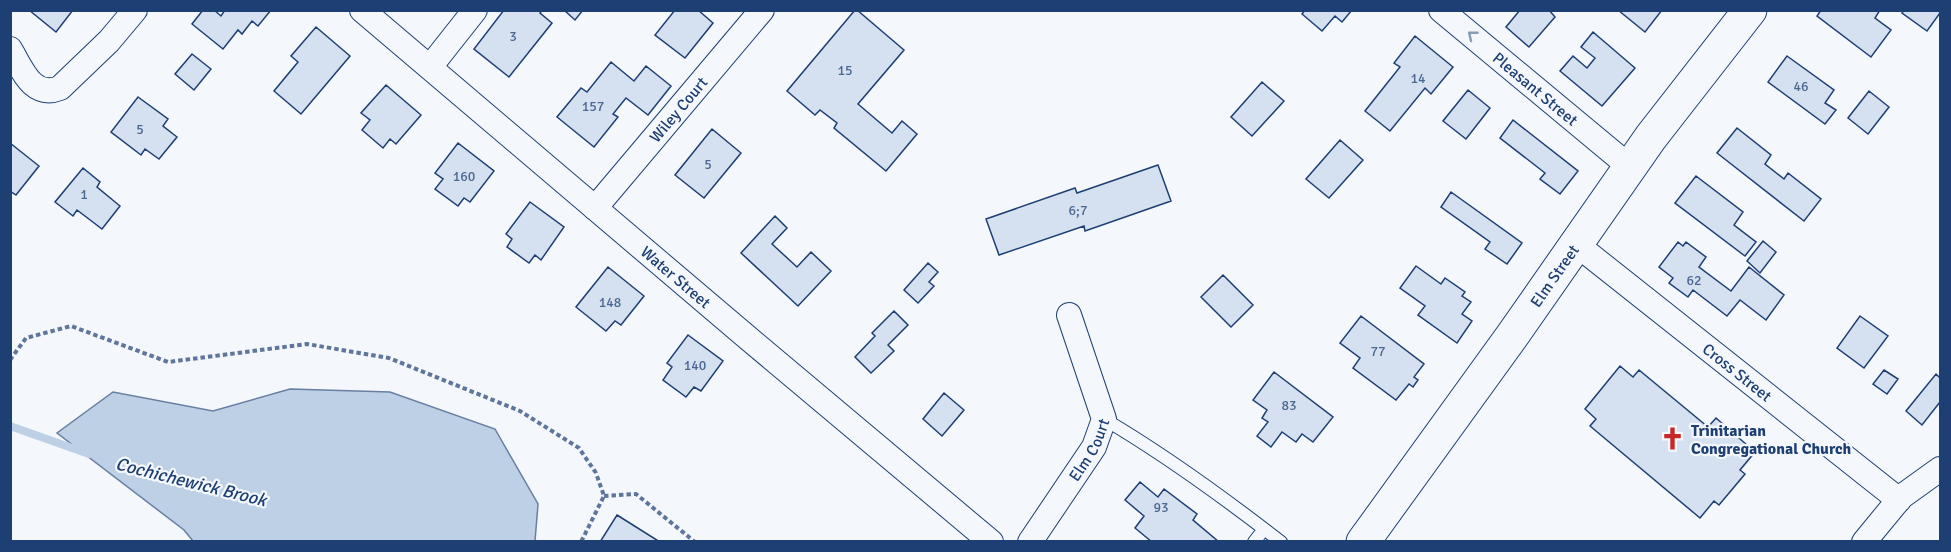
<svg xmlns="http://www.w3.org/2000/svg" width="1951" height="552" font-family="Signika,sans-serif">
<rect width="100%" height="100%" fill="#f4f7fb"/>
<path fill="#bed0e5" stroke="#687fa3" stroke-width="1.5" d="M 290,389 L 390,392 L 495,429 L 538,504 L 535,541 L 193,541 L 184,530 L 57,433 L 113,392 L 213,411 Z"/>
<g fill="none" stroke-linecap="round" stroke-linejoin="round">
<path stroke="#bed0e5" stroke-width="8" d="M 10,426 L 89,454"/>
</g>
<path fill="#d5e0f0" stroke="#1d3f73" stroke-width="1.5" d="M 29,10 L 73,10 L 56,32 Z
M 203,10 L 214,10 L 221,16 L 225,10 L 271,10 L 258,26 L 252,21 L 242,34 L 238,30 L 223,49 L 192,24 Z
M 504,10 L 542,10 L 540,13 L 552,23 L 509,77 L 474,49 Z
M 564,10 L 583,10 L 575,20 Z
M 675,10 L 698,10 L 713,23 L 685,58 L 655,35 Z
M 855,10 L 857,10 L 904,50 L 858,104 L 892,133 L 902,121 L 917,134 L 886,171 L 834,128 L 837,123 L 820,110 L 815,115 L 787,91 Z
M 1305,10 L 1352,10 L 1342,22 L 1335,16 L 1322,31 L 1302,14 Z
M 1520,10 L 1549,10 L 1555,17 L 1529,47 L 1506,27 Z
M 1618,10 L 1662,10 L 1645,32 Z
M 1821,10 L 1880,10 L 1875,18 L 1891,30 L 1871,57 L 1817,16 Z
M 1904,10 L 1940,10 L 1940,13 L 1927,31 L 1902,13 Z
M 316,27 L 350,56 L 301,114 L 274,91 L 298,62 L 291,56 Z
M 1593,32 L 1635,68 L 1602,106 L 1560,71 L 1573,56 L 1587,68 L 1595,58 L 1581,47 Z
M 1415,36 L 1453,67 L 1431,94 L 1425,88 L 1390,131 L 1365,111 L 1400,67 L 1394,63 Z
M 192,54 L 211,69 L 194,90 L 175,74 Z
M 1787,56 L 1834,90 L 1825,103 L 1836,110 L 1825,124 L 1768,82 Z
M 611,62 L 634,81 L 646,66 L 671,86 L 648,115 L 626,98 L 613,114 L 618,117 L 594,147 L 557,117 L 581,88 L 587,92 Z
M 1262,82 L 1284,101 L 1252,136 L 1231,117 Z
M 386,85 L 421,115 L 396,144 L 390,139 L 383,148 L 362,130 L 370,120 L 361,113 Z
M 1468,90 L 1490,108 L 1466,139 L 1443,121 Z
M 1869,91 L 1889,107 L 1868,134 L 1848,118 Z
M 138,97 L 168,119 L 163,126 L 177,137 L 159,159 L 145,149 L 141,155 L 111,132 Z
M 1513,120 L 1578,171 L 1560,194 L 1540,179 L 1545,173 L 1500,138 Z
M 1737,128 L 1771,155 L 1765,164 L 1784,179 L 1788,173 L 1821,199 L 1804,221 L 1717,153 Z
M 712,129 L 741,153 L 704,198 L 675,175 Z
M 1340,140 L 1363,160 L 1329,198 L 1306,179 Z
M 10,143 L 39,166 L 16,195 L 10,191 Z
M 458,143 L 494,171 L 470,202 L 464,198 L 458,206 L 435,189 L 443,179 L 435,173 Z
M 1158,165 L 1171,201 L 1085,231 L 1084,226 L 999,255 L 986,219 L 1075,188 L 1077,193 Z
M 83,168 L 100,182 L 97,187 L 120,206 L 102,229 L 77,210 L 73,216 L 55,202 Z
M 1696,176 L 1743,212 L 1734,225 L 1756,242 L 1745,256 L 1675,203 Z
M 1451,192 L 1522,243 L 1507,264 L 1485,249 L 1490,242 L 1441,207 Z
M 530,202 L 564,227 L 541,260 L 535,255 L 529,263 L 507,247 L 512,239 L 506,234 Z
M 775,216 L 787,228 L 772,244 L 797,267 L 811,252 L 831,271 L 798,306 L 741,253 Z
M 1763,241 L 1776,252 L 1760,273 L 1747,261 Z
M 1678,242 L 1683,246 L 1686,242 L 1706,257 L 1699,267 L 1731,291 L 1749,267 L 1784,295 L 1766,320 L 1740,300 L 1727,316 L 1693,290 L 1688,297 L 1669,283 L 1673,278 L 1659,267 Z
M 928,263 L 938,272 L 929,282 L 934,286 L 918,303 L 904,290 Z
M 1416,266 L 1441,284 L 1445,278 L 1465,292 L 1462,296 L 1471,302 L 1462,314 L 1472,321 L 1457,343 L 1418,315 L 1425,306 L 1400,288 Z
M 608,267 L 644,296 L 621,325 L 615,321 L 606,331 L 576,307 Z
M 1223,275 L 1253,305 L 1231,327 L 1201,297 Z
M 894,311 L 908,325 L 888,345 L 894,351 L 871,373 L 855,357 L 875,336 L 872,333 Z
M 1361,316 L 1424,364 L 1414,377 L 1418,380 L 1413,387 L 1409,384 L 1396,400 L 1353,368 L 1360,358 L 1340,343 Z
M 1860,316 L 1888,336 L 1864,368 L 1837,348 Z
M 688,335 L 723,361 L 701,391 L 694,387 L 686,397 L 663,380 L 672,367 L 667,363 Z
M 1620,366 L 1633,377 L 1639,370 L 1708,427 L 1716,418 L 1755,452 L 1740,470 L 1745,474 L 1719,505 L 1714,501 L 1700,518 L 1590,426 L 1596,419 L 1585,409 Z
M 1884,370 L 1898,379 L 1887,394 L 1873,384 Z
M 1274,372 L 1333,417 L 1313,442 L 1302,434 L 1296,442 L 1282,432 L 1271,447 L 1257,436 L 1268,422 L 1262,418 L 1267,410 L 1253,400 Z
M 1936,374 L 1940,378 L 1940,402 L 1922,425 L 1906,411 Z
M 944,393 L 964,410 L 942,436 L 923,419 Z
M 1140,482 L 1158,497 L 1164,489 L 1197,514 L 1193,520 L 1219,542 L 1152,542 L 1135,528 L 1144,516 L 1125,500 Z
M 617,515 L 660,542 L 600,542 Z"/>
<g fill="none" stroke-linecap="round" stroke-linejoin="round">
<defs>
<path id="lane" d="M 1104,419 C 1167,456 1223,497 1281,542
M 1254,542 L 1264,529"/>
<g id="street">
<path id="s1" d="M 362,10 L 748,338 L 991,542"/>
<path id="s2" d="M 1441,10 L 1630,167"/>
<path d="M 10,49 C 22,69 32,99 60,88 L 109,41 L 135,10"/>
<path d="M 430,67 L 475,10"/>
<path id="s3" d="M 595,208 L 762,10"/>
<path id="s4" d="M 1576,244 L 1899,500"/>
<path id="s5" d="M 1030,542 L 1094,447 L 1104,419 L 1069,315"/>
<path d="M 1864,542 L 1901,497 L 1940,469"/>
</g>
<g id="secondary">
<path id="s6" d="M 1363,542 L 1512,336 L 1651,137 L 1750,10"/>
</g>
</defs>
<use href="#lane" stroke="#1d3f73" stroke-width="14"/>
<use href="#street" stroke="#1d3f73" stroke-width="26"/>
<use href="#secondary" stroke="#1d3f73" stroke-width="35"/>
<path stroke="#5e769c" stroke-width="4" stroke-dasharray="4.5 3" stroke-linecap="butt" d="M 10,360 L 26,338 L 71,326 L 168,362 L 307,344 L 389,358 L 520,411 L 579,448 L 596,473 L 604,496 L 581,542
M 604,496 L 636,494 L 695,542"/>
<use href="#lane" stroke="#f4f7fb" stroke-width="12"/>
<use href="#street" stroke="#f4f7fb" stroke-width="24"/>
<use href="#secondary" stroke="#f4f7fb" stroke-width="33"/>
</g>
<defs><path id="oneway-chevron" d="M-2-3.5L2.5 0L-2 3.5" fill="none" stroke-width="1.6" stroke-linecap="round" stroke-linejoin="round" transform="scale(1.5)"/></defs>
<use stroke="#889bb7" href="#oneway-chevron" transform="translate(1472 35) rotate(-141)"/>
<defs>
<symbol id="church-bare" viewBox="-9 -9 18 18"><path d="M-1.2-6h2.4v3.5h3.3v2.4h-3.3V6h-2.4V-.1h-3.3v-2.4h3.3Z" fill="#c62828" stroke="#f4f7fb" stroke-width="2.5" paint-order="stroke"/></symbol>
</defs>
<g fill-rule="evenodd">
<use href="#church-bare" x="1656" y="422" width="33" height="33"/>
</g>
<g text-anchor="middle" stroke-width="4.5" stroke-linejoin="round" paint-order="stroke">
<g font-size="14" fill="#4b6792">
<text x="513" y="41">3</text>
<text x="845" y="75">15</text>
<text x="1418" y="83">14</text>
<text x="1801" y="91">46</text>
<text x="593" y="111">157</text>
<text x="140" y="134">5</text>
<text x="708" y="169">5</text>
<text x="464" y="181">160</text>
<text x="84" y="199">1</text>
<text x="1078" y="215">6;7</text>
<text x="1694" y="285">62</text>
<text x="610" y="307">148</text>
<text x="1378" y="356">77</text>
<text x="695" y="370">140</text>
<text x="1289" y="410">83</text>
<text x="1161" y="512">93</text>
</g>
<g font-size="16" fill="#1d3f73" stroke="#f4f7fb">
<text dy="6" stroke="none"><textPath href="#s2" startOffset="123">Pleasant Street</textPath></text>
<text dy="6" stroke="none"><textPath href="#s3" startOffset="129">Wiley Court</textPath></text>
<text dy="6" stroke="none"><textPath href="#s6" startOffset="328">Elm Street</textPath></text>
<text dy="6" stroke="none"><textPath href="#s1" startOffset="412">Water Street</textPath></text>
<text dy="6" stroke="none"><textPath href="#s4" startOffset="206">Cross Street</textPath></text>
<text dy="6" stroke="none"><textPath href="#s5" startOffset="110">Elm Court</textPath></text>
</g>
<g font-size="16" font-weight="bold" fill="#1d3f73" stroke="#f4f7fb" text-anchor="start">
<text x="1691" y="436">Trinitarian<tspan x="1691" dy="18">Congregational Church</tspan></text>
</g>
<g font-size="18" font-style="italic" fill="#1d3f73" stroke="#f4f7fb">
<text transform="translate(191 482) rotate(14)" y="6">Cochichewick Brook</text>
</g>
</g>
<rect width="1951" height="552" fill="none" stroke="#1d3f73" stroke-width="24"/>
</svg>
